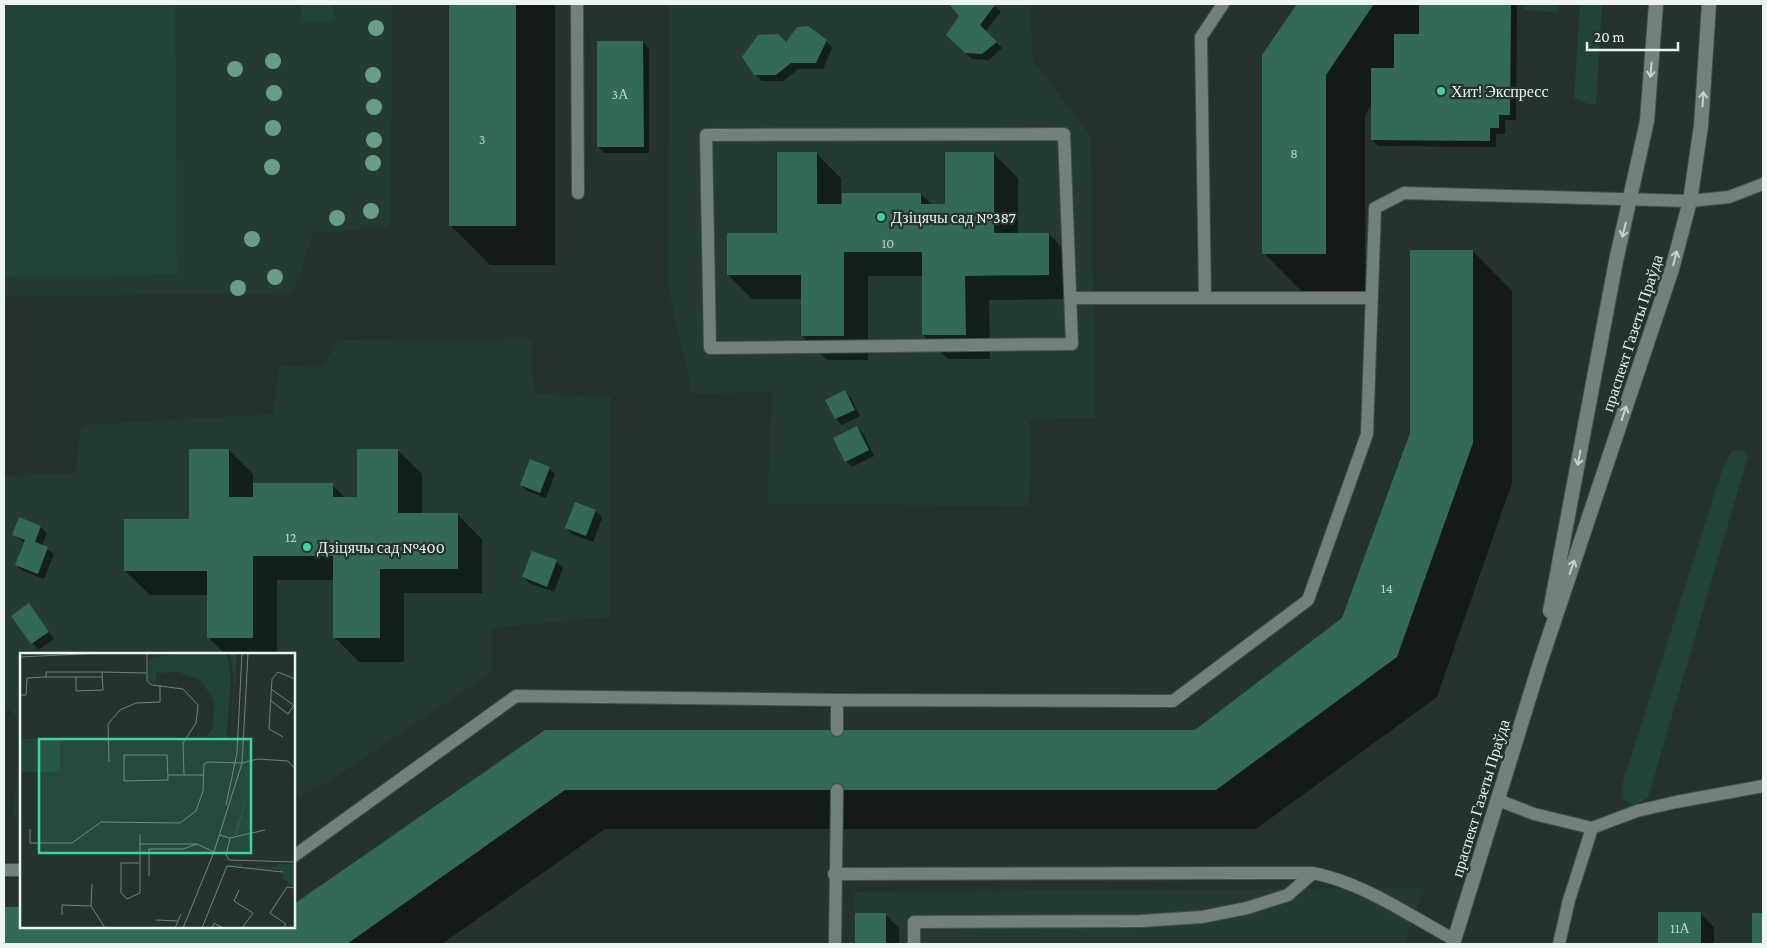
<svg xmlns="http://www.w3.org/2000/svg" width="1767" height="948" font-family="'Crimson Pro',serif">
<rect width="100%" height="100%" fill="#25322d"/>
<path fill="#253a31" d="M 4,4 L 393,4 L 390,227 L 313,233 L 294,293 L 4,297 Z
M 669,4 L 1030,4 L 1033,60 L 1091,136 L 1095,418 L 1030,420 L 1029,506 L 767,504 L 772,392 L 692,394 L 668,287 Z
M 531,339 L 534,394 L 611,397 L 610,617 L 493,628 L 492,672 L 327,783 L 294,798 L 294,654 L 21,654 L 21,722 L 4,704 L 4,476 L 75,473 L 81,425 L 273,414 L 279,366 L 323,367 L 337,340 Z
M 21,751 L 21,817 L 12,817 Z
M 1425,888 L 1404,944 L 854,944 L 854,892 Z"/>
<path fill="#224437" d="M 4,4 L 175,4 L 177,275 L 4,276 Z
M 301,4 L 333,4 L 333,22 L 301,22 Z
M 1524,4 L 1558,4 L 1557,12 L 1524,10 Z
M 1580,4 L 1602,4 L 1596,104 L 1588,104 L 1574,98 Z
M 1742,450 L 1748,456 L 1648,798 L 1633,805 L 1621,798 L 1622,785 L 1723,467 L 1732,451 Z"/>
<path fill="#0007" d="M 450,4 L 555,4 L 555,265 L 490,265 L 450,225 Z
M 950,4 L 992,4 L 1001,12 L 985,32 L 1002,48 L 989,60 L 972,59 L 953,42 L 960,16 Z
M 1299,4 L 1517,4 L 1516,120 L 1505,120 L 1505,134 L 1496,134 L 1496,147 L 1378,146 L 1372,140 L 1372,104 L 1365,115 L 1365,293 L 1303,293 L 1264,253 L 1264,56 Z
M 826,41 L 832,48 L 823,69 L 798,69 L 783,81 L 762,81 L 755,74 L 786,44 Z
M 643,42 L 649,49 L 649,153 L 605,153 L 599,147 Z
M 816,153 L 841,178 L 841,205 L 921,194 L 932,205 L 946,205 L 993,153 L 1018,178 L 1018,234 L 1049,234 L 1073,259 L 1073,299 L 989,300 L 990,359 L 948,359 L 923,335 L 923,276 L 868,276 L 868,360 L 827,360 L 802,336 L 802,299 L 752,299 L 728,275 L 778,234 Z
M 1473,251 L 1512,291 L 1512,483 L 1437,697 L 1256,829 L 605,829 L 442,944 L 4,944 L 4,908 L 21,908 L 21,927 L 294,927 L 294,905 L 546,731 L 1195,731 L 1343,619 L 1411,434 Z
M 844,391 L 851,398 L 860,416 L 842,425 L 836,419 L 826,400 Z
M 857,427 L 863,433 L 874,456 L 852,467 L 846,461 Z
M 229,450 L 253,474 L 253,485 L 332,485 L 346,498 L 358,498 L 397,450 L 422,474 L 422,514 L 457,514 L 482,539 L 482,593 L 404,593 L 404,662 L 359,662 L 334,637 L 334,580 L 277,580 L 277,654 L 225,654 L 208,637 L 208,595 L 150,595 L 125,571 L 190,520 Z
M 549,468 L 555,474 L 546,498 L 527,491 L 521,485 Z
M 575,504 L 596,511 L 602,518 L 593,542 L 572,534 L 566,528 Z
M 41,527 L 47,533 L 42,546 L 54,554 L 44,579 L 23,571 L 16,565 L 25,543 L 14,535 Z
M 533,552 L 557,562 L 563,568 L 554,592 L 530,583 L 523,577 Z
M 29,605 L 54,639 L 38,650 L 13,616 Z
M 1659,914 L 1701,914 L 1714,927 L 1714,944 L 1659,944 Z
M 856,915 L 886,915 L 899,928 L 899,944 L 856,944 Z"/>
<path fill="#336a55" d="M 449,4 L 516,4 L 516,226 L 449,226 Z
M 949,4 L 994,4 L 995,5 L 980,25 L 997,42 L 982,54 L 965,53 L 946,35 L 959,16 Z
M 1297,4 L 1374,4 L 1326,75 L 1326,254 L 1262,254 L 1262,55 Z
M 1419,4 L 1511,4 L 1510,115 L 1499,115 L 1499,128 L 1490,128 L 1490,141 L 1371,140 L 1371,68 L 1394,68 L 1394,34 L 1419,34 Z
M 808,26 L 827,40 L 816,63 L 791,63 L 776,75 L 754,75 L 742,57 L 758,35 L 778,34 L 786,42 L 797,27 Z
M 597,41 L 643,41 L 644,147 L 597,147 Z
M 777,152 L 817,152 L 817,204 L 842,204 L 842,193 L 921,193 L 921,204 L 945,204 L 945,152 L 994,152 L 994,233 L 1049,233 L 1049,275 L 965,276 L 966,335 L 922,335 L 922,252 L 844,252 L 844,336 L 801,336 L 801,275 L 727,275 L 727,233 L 777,233 Z
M 1410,250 L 1473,250 L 1473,443 L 1397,657 L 1216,790 L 565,790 L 347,944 L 4,944 L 4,907 L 21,907 L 21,927 L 294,927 L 294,904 L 545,730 L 1195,730 L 1342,618 L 1410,433 Z
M 845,390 L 855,410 L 835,419 L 825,400 Z
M 857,426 L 869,450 L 845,462 L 833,438 Z
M 189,449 L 229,449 L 229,497 L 253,497 L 253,483 L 333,483 L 333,497 L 357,497 L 357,449 L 398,449 L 398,513 L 458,513 L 458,569 L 380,569 L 380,638 L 333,638 L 333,556 L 253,556 L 253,638 L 207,638 L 207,571 L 124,571 L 124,519 L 189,519 Z
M 530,459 L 550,467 L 540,493 L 520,485 Z
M 575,502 L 596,510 L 586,536 L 565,528 Z
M 19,517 L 41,526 L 35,542 L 48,547 L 38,574 L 15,565 L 25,540 L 12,535 Z
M 532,551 L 557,560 L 547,587 L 522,577 Z
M 29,603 L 49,632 L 31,644 L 11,616 Z
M 1658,912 L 1701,912 L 1701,944 L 1658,944 Z
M 855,913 L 886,913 L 886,944 L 855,944 Z
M 1752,913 L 1763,913 L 1763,944 L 1752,944 Z"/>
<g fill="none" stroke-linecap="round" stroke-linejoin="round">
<defs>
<path id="service" d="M 577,4 L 578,193
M 1064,134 L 1072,344 L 710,348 L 706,135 Z
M 1071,298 L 1371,298
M 1205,298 L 1201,37 L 1223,4
M 837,700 L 837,730
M 1498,800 L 1534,814 L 1592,828 L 1637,811 L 1676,802 L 1763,786
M 294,856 L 516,696 L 837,700 L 1173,701 L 1308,600 L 1367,434 L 1375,208 L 1404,193 L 1690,201 L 1729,197 L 1763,184
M 4,870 L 21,870
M 834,874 L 1313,873 C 1364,883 1408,915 1455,940
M 835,944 L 837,790
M 914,944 L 914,922 L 1141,921 L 1202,917 L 1247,908 L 1288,895 L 1313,873
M 1559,944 L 1569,900 L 1592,828"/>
<path id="tertiary" d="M 1550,611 L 1616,261 L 1647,121 L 1656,4
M 1453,944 L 1540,663 L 1672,269 L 1690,201 L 1701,126 L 1709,4"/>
</defs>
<use href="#service" stroke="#444f4a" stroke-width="14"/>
<use href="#tertiary" stroke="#444f4a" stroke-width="16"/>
<use href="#service" stroke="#72817a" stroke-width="12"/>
<use href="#tertiary" stroke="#72817a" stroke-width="14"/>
</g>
<g fill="#689e88">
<circle cx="376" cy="28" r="8"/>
<circle cx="273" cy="61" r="8"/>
<circle cx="235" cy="69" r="8"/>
<circle cx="373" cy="75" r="8"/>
<circle cx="274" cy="93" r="8"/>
<circle cx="374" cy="107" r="8"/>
<circle cx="273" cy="128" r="8"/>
<circle cx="374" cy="140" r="8"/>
<circle cx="373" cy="163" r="8"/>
<circle cx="272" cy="167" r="8"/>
<circle cx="371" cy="211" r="8"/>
<circle cx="337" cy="218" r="8"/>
<circle cx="252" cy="239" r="8"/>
<circle cx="275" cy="277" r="8"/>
<circle cx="238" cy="288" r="8"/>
</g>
<defs><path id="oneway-shaft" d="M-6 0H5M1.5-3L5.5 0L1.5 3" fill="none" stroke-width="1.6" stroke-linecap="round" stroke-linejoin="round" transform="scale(1.25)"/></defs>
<g stroke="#c8d2cd">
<use href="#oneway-shaft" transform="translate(1651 70) rotate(95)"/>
<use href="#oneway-shaft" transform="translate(1703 99) rotate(-86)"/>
<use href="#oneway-shaft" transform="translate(1624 230) rotate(104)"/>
<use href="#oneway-shaft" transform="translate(1675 258) rotate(-76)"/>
<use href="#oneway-shaft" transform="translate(1624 413) rotate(-71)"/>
<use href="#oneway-shaft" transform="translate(1579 458) rotate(101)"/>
<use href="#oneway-shaft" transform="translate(1572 567) rotate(-71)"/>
</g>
<g fill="#3dd4a3" stroke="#25322d" stroke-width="2">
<circle cx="1441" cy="91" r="5"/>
<circle cx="881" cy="217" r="5"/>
<circle cx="307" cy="547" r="5"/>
</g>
<g text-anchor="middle" stroke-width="4.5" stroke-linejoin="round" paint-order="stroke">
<g font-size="14" fill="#bed2ca">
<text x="620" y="99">3А</text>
<text x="482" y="144">3</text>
<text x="1294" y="158">8</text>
<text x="888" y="248">10</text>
<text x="291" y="542">12</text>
<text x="1387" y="593">14</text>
<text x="1680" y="933">11А</text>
</g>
<g font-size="16" fill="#edf5f1" stroke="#25322d" text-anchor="start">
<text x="1451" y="97">Хит! Экспресс</text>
<text x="891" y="223">Дзіцячы сад №387</text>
<text x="317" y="553">Дзіцячы сад №400</text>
</g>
<g font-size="16" fill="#edf5f1" stroke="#25322d">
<text transform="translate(1632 333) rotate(-72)" y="6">праспект Газеты Праўда</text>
<text transform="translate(1480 798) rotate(-73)" y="6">праспект Газеты Праўда</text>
</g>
</g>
<g transform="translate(20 653)">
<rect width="275" height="275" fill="#25322d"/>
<path d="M 160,0 L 207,0 L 211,26 L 206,87 L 202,84 L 187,83 L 193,75 L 194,47 L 180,27 L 159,19 L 136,20 L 136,28 L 128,28 L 130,5 ZM 210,0 L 217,0 L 210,98 L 214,25 ZM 0,86 L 40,86 L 40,119 L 0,119 ZM 228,140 L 217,182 L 215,182 L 214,180 ZM 222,211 L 222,214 L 257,214 L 257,211 L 275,211 L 275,234 L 262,225 L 263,219 L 258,216 L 221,215 L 202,212 Z" fill="#224437"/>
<path fill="none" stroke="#75807b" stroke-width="1" d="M 127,0 L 127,28 L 132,32 L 163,36 L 178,52 L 176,70 L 163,90 L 164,122M 0,4 L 81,0M 82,19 L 126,20M 56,24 L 82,24M 251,36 L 275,53M 0,42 L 6,42 L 7,25 L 26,24 L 56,24 L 56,38 L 83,37 L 82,19 L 26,19 L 26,24M 250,47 L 268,61 L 275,51M 263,84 L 249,76 L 252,26 L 258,19 L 275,26M 104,102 L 147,102 L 148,127 L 104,128 ZM 89,109 L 88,71 L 100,57 L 116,50 L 140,49 L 140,32M 148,122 L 184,122M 206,152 L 217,100 L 222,0M 10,176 L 10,190 L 52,190 L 81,169 L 160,170 L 176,158 L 183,138 L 184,111 L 188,109 L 222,110 L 238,106 L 268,108 L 275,116M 199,182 L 210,185 L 245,177M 210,185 L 206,202 L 209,207 L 275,209M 119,191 L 177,191 L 194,199M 119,210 L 101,210 L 101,240 L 107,246 L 120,240 L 120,181M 129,223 L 129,196 L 163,196 L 177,191M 219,237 L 214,248 L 233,260 L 222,275M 71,253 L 85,275M 42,262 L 42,252 L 71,253 L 72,231M 136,267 L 158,268M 155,275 L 161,261M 163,275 L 194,199 L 222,110 L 228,0M 182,275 L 207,213 L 263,219M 192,275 L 194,270 L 203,275M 263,275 L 266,271 L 250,260 L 267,234 L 275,235"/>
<path fill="#3dd4a3" fill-opacity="0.15" stroke="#3dd4a3" stroke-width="2.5" d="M 19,86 L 231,86 L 231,200 L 19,200 Z"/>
<rect width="275" height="275" fill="none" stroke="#edf5f1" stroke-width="2.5"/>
</g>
<rect width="1767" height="948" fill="none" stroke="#edf5f1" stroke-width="10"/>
<path d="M1587 42v8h91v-8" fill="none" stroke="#edf5f1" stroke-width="2.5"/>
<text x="1594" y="42" font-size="15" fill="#edf5f1" stroke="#25322d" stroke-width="4" paint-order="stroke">20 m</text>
</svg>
